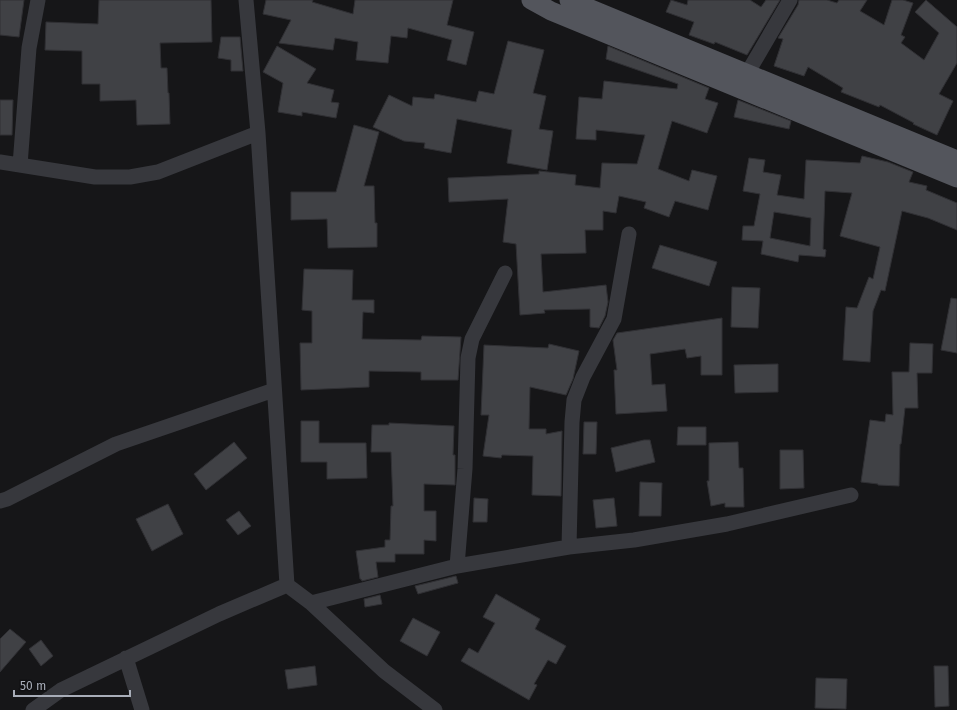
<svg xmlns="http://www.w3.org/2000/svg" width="957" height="710" font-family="'Fira Sans',sans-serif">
<rect width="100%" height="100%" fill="#161618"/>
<path fill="#404145" stroke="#303034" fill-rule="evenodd" d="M 0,0 L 24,0 L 19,37 L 0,35 Z
M 99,0 L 211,0 L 212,42 L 160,43 L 161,68 L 167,68 L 168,93 L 169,93 L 170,124 L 137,125 L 136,100 L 100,101 L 100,84 L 82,84 L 82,51 L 45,50 L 46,22 L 98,24 Z
M 266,0 L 313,0 L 312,2 L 353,14 L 355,0 L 453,0 L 447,25 L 474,32 L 466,65 L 447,60 L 452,40 L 408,28 L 407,38 L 391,36 L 388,63 L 356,60 L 358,42 L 335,38 L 333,50 L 279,43 L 291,20 L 263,14 Z
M 671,0 L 687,5 L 688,0 L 750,0 L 761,7 L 766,0 L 780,0 L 747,55 L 715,42 L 714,44 L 689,35 L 694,22 L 666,12 Z
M 799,0 L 827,0 L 837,3 L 839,0 L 867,0 L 860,11 L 884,25 L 892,0 L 903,0 L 913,3 L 901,35 L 905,37 L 901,43 L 924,60 L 939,33 L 915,12 L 926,0 L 957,27 L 957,63 L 939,94 L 953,101 L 937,135 L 913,124 L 914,123 L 880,105 L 879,107 L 841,92 L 843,88 L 808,67 L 804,76 L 774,66 L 783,39 L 778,38 L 798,5 Z
M 221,37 L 240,37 L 243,71 L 231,71 L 231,60 L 218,58 Z
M 508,41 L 544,50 L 533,93 L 546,96 L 539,129 L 553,131 L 547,170 L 507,163 L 512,130 L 457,119 L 451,153 L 424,148 L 425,143 L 404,141 L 373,127 L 389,95 L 412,106 L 413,97 L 434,99 L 435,94 L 476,102 L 479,91 L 494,94 Z
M 277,46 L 316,69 L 307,83 L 334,90 L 331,102 L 339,103 L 336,118 L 302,112 L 302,116 L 278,112 L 283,83 L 263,72 Z
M 608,46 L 709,88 L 705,99 L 718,103 L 707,133 L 672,121 L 658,169 L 689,181 L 692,170 L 717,176 L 708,210 L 675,201 L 669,217 L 644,208 L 646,202 L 619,196 L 616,213 L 603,211 L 603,230 L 585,230 L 586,253 L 541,254 L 543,292 L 606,285 L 608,302 L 605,316 L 599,328 L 590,327 L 590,309 L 544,310 L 545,313 L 520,315 L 516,244 L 503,242 L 508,199 L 449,202 L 448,178 L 539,174 L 539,171 L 576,175 L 575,185 L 600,188 L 602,163 L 637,164 L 645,135 L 596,130 L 596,140 L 576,139 L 579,97 L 602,99 L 604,81 L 677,89 L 678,84 L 606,59 Z
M 0,100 L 13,100 L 12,135 L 0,135 Z
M 738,100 L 791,121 L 789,129 L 734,117 Z
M 354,125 L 379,132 L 364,186 L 374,186 L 375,223 L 377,223 L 377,247 L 328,248 L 327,219 L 291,220 L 291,192 L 336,192 Z
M 862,156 L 888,162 L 913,172 L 909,182 L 927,186 L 926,190 L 957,203 L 957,230 L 928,218 L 902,211 L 885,291 L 881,290 L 873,311 L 870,362 L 843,360 L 846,307 L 857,308 L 869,277 L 873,279 L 880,247 L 840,236 L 852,193 L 825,191 L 823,249 L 826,250 L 825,257 L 799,255 L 798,262 L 761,254 L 763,241 L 742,240 L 743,226 L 754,226 L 760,194 L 743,191 L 749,158 L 765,160 L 763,172 L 781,175 L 777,195 L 804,199 L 806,160 L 860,163 ZM 774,212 L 811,218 L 810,246 L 770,238 Z
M 660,245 L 717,262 L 709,286 L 652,268 Z
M 304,269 L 353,270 L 352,300 L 374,300 L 374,313 L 363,312 L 362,339 L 421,340 L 422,336 L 461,337 L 458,380 L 421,380 L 421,372 L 369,371 L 369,387 L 301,390 L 300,343 L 312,343 L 312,311 L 302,310 Z
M 732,287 L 760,288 L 758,328 L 731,327 Z
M 951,298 L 957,299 L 957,353 L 941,350 Z
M 722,318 L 722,375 L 701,375 L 701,356 L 687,358 L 685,349 L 650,354 L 652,385 L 665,384 L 667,411 L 616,414 L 614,370 L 617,370 L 613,340 L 617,333 Z
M 910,343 L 933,344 L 932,373 L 917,373 L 918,408 L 905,408 L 901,444 L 900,444 L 899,486 L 878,485 L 878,484 L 861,482 L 870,420 L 885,422 L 886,414 L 893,415 L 892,372 L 909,372 Z
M 549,344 L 579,351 L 573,379 L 566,395 L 530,387 L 529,429 L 546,429 L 546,434 L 562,431 L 561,496 L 532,495 L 533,456 L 502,455 L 501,458 L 483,456 L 489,415 L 481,415 L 484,345 L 548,348 Z
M 778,364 L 778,392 L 735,393 L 734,365 Z
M 301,421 L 319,421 L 319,443 L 366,443 L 367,478 L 327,479 L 327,462 L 301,462 Z
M 584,422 L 597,422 L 596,454 L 583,454 Z
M 389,423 L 454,426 L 453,455 L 455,455 L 455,485 L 424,484 L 424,511 L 436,511 L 436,541 L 424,540 L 424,554 L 395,554 L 395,562 L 376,562 L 378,577 L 362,581 L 361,579 L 360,579 L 356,551 L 385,547 L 385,540 L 390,540 L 391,506 L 393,506 L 391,452 L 371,452 L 372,425 L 389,425 Z
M 678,427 L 706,427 L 706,445 L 677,445 Z
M 644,440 L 650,440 L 655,462 L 616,472 L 611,448 Z
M 234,442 L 247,458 L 206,490 L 194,474 Z
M 738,442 L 739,468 L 743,468 L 744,507 L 725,507 L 725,503 L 711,506 L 707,481 L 709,481 L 709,443 Z
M 780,450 L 803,450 L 804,488 L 780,489 Z
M 640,482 L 662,483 L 661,516 L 639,516 Z
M 474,498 L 488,499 L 487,522 L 473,522 Z
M 614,498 L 617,526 L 596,528 L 593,500 Z
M 168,504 L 183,534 L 152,551 L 136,519 Z
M 239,511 L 251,526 L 238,535 L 226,520 Z
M 456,576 L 458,583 L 418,594 L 415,586 Z
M 496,594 L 540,619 L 535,629 L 566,646 L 556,664 L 548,660 L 534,684 L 537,685 L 529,700 L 461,661 L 469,648 L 478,653 L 495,623 L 483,617 Z
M 380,595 L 382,604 L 365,607 L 364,599 Z
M 413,618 L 440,632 L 427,656 L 400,641 Z
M 10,629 L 26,642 L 0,672 L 0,639 Z
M 41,640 L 53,656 L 41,666 L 29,649 Z
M 315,666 L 317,685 L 288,689 L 285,670 Z
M 934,666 L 948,666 L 949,706 L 935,707 Z
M 816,678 L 847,679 L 846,709 L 815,708 Z"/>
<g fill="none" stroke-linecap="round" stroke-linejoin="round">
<path stroke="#37383d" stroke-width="15" d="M 246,0 L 258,133 L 287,585 L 311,603 L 384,671 L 435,710
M 748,72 L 790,0
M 0,162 L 95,177 L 130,177 L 158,172 L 258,133
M 20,165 L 29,48 L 38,0
M 0,501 L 7,499 L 116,444 L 274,390
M 569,547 L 572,422 L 574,400 L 583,377 L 614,319 L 629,234
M 457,566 L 465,469 L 468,358 L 472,339 L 505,273
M 311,603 L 457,566 L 569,547 L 634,540 L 727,524 L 851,495
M 126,658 L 142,710
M 33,710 L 61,690 L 219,614 L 287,585"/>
<path stroke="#53555c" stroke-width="19" d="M 531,0 L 551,11 L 957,178
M 569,0 L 957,160"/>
</g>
<path d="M14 690v6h116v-6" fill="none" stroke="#a8adb8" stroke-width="2"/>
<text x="20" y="690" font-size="12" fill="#a8adb8" stroke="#111113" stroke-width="3" paint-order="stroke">50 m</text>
</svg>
